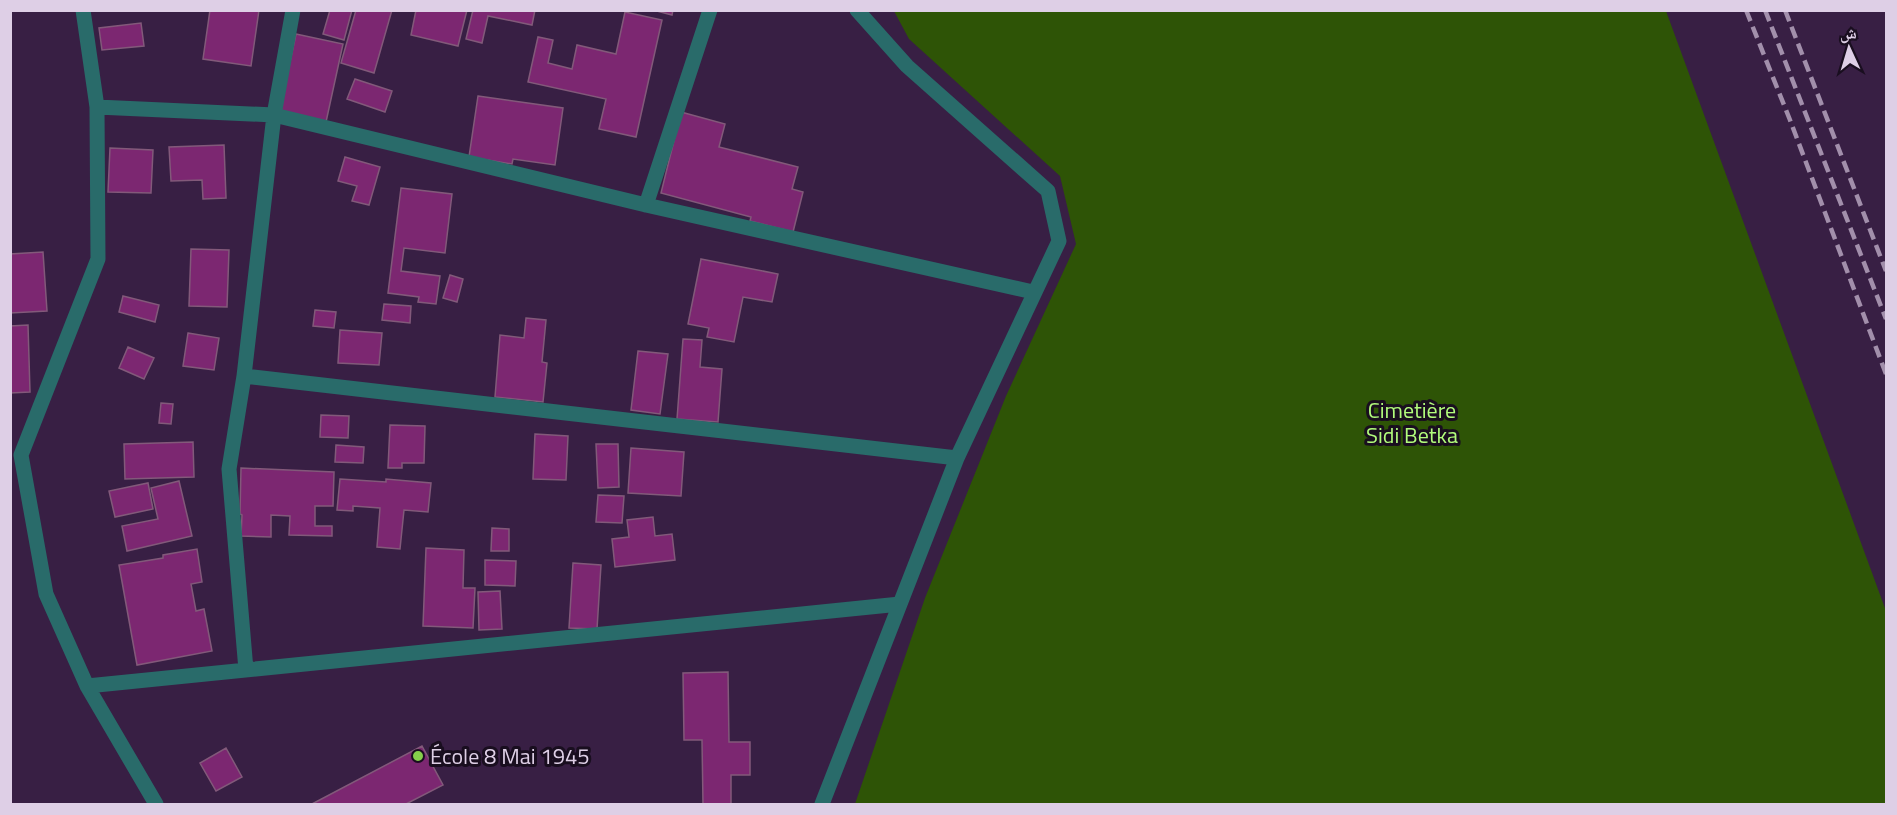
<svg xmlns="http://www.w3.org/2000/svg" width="1897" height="815" font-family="'Titillium Web','Noto Naskh Arabic',sans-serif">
<rect width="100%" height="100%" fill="#381f44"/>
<path fill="#2e5406" d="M 894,11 L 1666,11 L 1886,611 L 1886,804 L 855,804 L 925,598 L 1006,396 L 1076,244 L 1060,176 L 909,39 Z"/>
<path fill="#7c2771" stroke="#82597a" stroke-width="1.5" d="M 210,10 L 259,10 L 251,66 L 203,59 Z
M 330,10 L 352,10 L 344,40 L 323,34 Z
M 356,10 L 392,10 L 374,73 L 341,63 Z
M 416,10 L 467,10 L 458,46 L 411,35 Z
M 473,10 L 535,10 L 532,25 L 488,16 L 482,43 L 466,39 Z
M 653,10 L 673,10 L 672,15 Z
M 625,12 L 662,20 L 636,137 L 599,129 L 606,99 L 528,82 L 538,37 L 553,40 L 548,63 L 572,69 L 577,45 L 616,54 Z
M 141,23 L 144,46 L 102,50 L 99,28 Z
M 296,34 L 343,44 L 326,122 L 279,112 Z
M 355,79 L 392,91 L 385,112 L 347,99 Z
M 478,96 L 563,108 L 555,165 L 513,159 L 512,164 L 469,157 Z
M 681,112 L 725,124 L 719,147 L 798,167 L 792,189 L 803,192 L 793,232 L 750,221 L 751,217 L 661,193 Z
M 224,145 L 226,198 L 203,199 L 202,180 L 171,181 L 169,147 Z
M 110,148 L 153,150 L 151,193 L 108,192 Z
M 345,157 L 380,167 L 369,205 L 352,201 L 357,186 L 338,181 Z
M 401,188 L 452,194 L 445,253 L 404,248 L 401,271 L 440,276 L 436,304 L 418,302 L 419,297 L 388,293 Z
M 191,249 L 229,250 L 227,307 L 189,306 Z
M 43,252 L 47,311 L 10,313 L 10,254 Z
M 701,259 L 778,274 L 772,302 L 743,297 L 734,342 L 707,337 L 709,328 L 688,324 Z
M 450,275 L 463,279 L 457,302 L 443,298 Z
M 123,296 L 159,305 L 155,322 L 119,312 Z
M 384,304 L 411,306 L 410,323 L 382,320 Z
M 315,310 L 336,312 L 334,328 L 313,326 Z
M 526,318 L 546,320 L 542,362 L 547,363 L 543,402 L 495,397 L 500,335 L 524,338 Z
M 28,325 L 30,392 L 10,393 L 10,326 Z
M 340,330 L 382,333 L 379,365 L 338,363 Z
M 188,333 L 219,338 L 214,370 L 183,366 Z
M 683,339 L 702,340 L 700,367 L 722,369 L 718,422 L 677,419 Z
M 128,347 L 154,358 L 144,379 L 119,368 Z
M 638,351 L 668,354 L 660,414 L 631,410 Z
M 161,403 L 173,404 L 171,424 L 159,423 Z
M 321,415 L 349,416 L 348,438 L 320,437 Z
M 390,425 L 425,426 L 424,463 L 402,463 L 402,468 L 388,468 Z
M 535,434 L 568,436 L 566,480 L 533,479 Z
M 193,442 L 194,477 L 125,479 L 124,444 Z
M 596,444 L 618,444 L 619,487 L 598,488 Z
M 336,445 L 364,447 L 363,463 L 335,462 Z
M 631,448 L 684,452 L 681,496 L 628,493 Z
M 241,468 L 334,472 L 333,506 L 315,506 L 315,526 L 332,526 L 332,536 L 289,535 L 290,516 L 271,515 L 271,537 L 241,536 L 242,515 L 240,514 Z
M 340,479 L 386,482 L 386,479 L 431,483 L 428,512 L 404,510 L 400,549 L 377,547 L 380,508 L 353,506 L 353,511 L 337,510 Z
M 179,481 L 192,536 L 127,551 L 122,526 L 158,519 L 151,488 Z
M 148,483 L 153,509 L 115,517 L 109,491 Z
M 598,495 L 624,496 L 622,523 L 596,522 Z
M 653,517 L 655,536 L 672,534 L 675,560 L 615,567 L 612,539 L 629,537 L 627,520 Z
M 492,528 L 509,529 L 509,551 L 491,551 Z
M 426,548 L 464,550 L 463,588 L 475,588 L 473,628 L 423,626 Z
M 197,549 L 202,582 L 191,584 L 196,611 L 204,609 L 212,651 L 137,665 L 119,565 L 163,558 L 163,555 Z
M 485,560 L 516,561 L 515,586 L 485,585 Z
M 573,563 L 601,565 L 597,629 L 569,628 Z
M 500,591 L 502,629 L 479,630 L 478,592 Z
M 728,672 L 729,742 L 750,742 L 750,775 L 731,775 L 731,804 L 703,804 L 702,740 L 684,740 L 683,673 Z
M 422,746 L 443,785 L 406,804 L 312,804 Z
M 226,748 L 242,777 L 216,791 L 200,763 Z"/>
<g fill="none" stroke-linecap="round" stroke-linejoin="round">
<path stroke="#296b6a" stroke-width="15" d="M 83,10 L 97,107 L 98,259 L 21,455 L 46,594 L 87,686 L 156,804
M 97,107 L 274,115 L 646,205 L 1033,292
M 646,205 L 710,10
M 244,376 L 957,458
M 246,670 L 229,469 L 244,376 L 274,115 L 293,10
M 87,686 L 900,604 L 957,458 L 1059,241 L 1048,191 L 907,66 L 857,10
M 822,804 L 900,604"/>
<path stroke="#a28fab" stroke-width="4.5" stroke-dasharray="12 6" stroke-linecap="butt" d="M 1746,10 L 1790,120 L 1886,374
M 1765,10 L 1886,319
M 1785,10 L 1886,271"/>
</g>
<circle fill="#86cf4b" stroke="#190e1f" stroke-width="2" cx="418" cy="756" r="6"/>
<g text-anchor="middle" stroke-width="6" stroke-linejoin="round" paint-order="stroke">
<g font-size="22" fill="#b2fc7c" stroke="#190e1f">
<text x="1412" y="418">Cimetière<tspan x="1412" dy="25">Sidi Betka</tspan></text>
</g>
<g font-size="22" fill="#decfe6" stroke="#190e1f" text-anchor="start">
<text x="430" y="764">École 8 Mai 1945</text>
</g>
</g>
<rect width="1897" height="815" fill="none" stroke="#decfe6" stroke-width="24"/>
<g transform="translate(1849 48) rotate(356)" stroke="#190e1f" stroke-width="4.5" paint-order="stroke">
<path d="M0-4.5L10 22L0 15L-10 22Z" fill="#decfe6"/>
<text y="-9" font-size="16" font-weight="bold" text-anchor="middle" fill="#decfe6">ش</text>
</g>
</svg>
